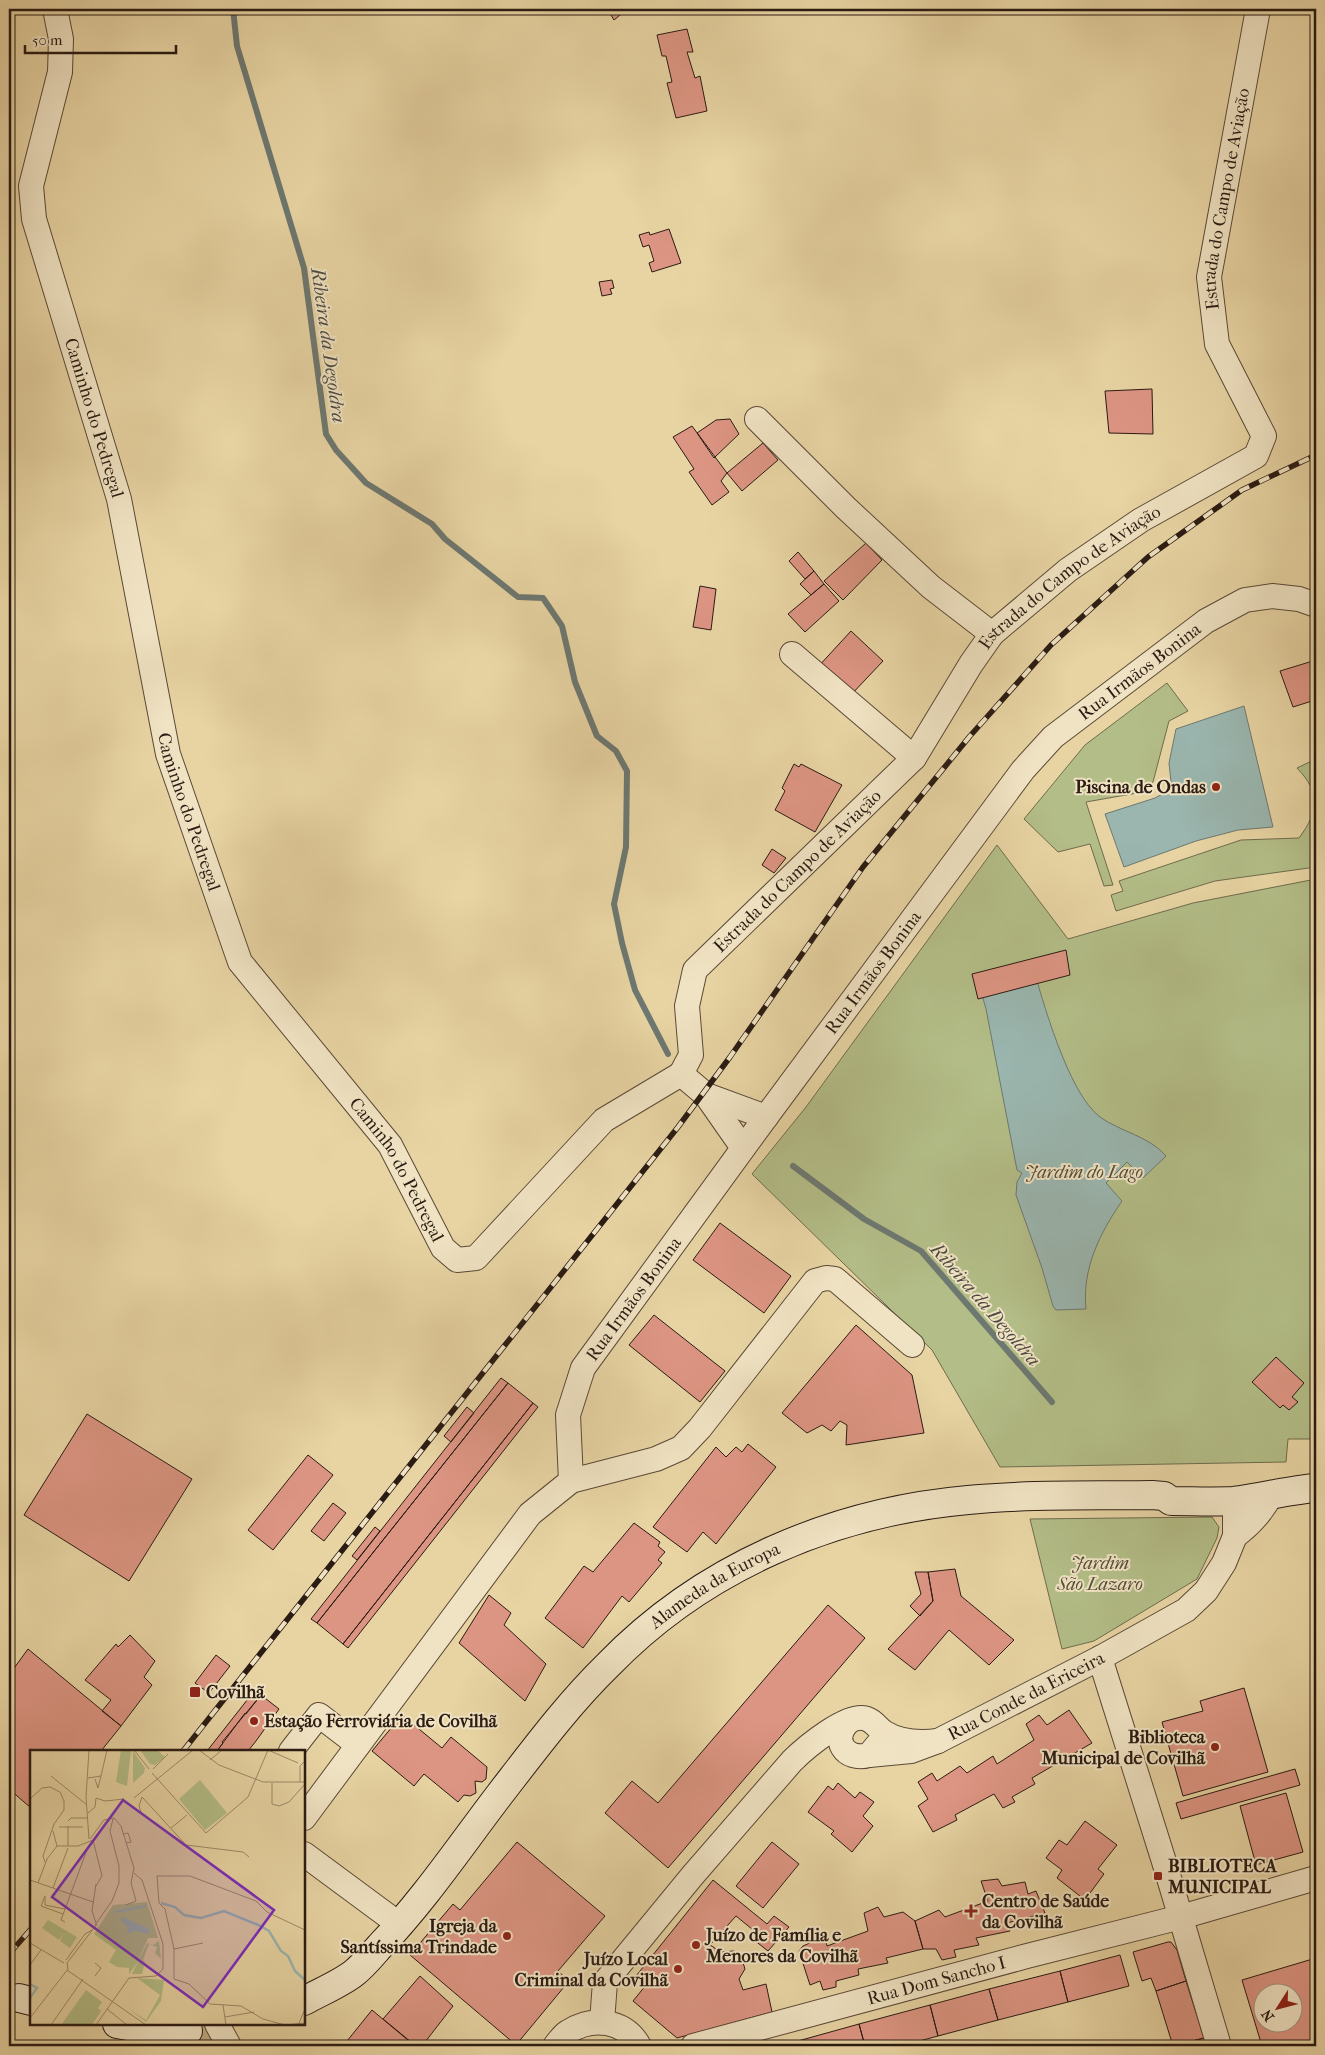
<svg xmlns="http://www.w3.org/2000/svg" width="1325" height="2055" font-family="'IM FELL French Canon',serif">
<rect width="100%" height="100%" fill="#e8d4a3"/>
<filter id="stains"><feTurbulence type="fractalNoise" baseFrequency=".004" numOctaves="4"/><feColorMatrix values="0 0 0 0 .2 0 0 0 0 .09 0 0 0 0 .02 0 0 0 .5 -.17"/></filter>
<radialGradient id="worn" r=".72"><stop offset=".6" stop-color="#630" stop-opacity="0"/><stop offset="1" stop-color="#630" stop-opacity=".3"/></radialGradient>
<path fill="#b3bd87" stroke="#6e6c4d" d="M 1167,683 L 1188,711 L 1169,721 L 1153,782 L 1143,792 L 1086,802 L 1113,885 L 1104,886 L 1090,844 L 1058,852 L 1024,819 L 1085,745 Z
M 1316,759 L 1316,867 L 1215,881 L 1116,911 L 1111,895 L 1123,891 L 1119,881 L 1241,840 L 1299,838 C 1319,811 1321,793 1297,768 Z
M 997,845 L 1068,939 L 1193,903 L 1316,879 L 1316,1439 L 1288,1439 L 1286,1462 L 1000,1467 L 932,1350 L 752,1174 L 806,1107 Z
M 1212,1517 L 1219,1527 L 1217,1538 L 1197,1579 L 1094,1641 L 1062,1649 L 1030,1519 Z"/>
<path fill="#9ab6af" stroke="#6d7871" d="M 1244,706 L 1273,827 L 1238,830 L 1196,841 L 1124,867 L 1105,814 L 1155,798 L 1166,792 L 1171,782 L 1169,763 L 1176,729 Z
M 1031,960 C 1042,999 1068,1093 1100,1117 C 1121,1132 1149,1136 1166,1156 L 1143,1178 L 1127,1162 L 1106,1183 L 1122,1201 C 1100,1233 1082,1268 1086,1309 L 1056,1310 L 1053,1306 L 1042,1268 L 1016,1195 L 1017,1182 L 1022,1173 L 1017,1170 L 986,1009 L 976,974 Z"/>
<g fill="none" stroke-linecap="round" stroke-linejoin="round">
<path stroke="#6d7871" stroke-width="6" d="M 233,9 L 237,46 L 304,268 L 326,434 L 336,450 L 366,483 L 432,524 L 445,539 L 518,597 L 543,598 L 562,626 L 575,682 L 597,736 L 616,751 L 627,771 L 626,847 L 614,904 L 622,943 L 635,990 L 668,1054
M 793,1166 L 864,1219 L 921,1251 L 1052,1402"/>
</g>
<path fill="#dd9583" stroke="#2a1b13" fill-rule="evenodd" d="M 611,9 L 625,9 L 626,10 L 614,20 L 608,10 Z
M 687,29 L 693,52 L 687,52 L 695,78 L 700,76 L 707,111 L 676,118 L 667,83 L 672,82 L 666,56 L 662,56 L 657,35 Z
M 669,229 L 681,263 L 652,272 L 649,263 L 654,261 L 649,245 L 643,247 L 639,235 L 649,232 L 650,235 Z
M 612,280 L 614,288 L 610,289 L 612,294 L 602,296 L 599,282 Z
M 1152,389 L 1153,434 L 1109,433 L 1105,391 Z
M 730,419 L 739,434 L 714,458 L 697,433 L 716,420 Z
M 692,426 L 727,473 L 721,481 L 729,492 L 712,505 L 689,472 L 694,469 L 673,437 Z
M 763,443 L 778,460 L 742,491 L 727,473 Z
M 866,543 L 882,560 L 843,600 L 824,581 Z
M 798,552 L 814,571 L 805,579 L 789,561 Z
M 814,571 L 824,584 L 811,595 L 800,584 Z
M 824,584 L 839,601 L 805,632 L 788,614 Z
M 700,586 L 716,589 L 711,630 L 693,627 Z
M 851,631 L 883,661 L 849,697 L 817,668 Z
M 1316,660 L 1316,715 L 1312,701 L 1293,707 L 1280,671 Z
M 794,764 L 799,767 L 801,764 L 842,785 L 815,832 L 775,810 L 785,791 L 782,788 Z
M 772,849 L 786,858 L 774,873 L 762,865 Z
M 1066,950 L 1070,975 L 978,999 L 972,974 Z
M 720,1223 L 791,1276 L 764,1313 L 693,1260 Z
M 654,1315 L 725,1371 L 700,1402 L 629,1345 Z
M 856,1325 L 912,1375 L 924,1433 L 846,1445 L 847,1425 L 840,1421 L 831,1431 L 822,1425 L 807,1433 L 782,1413 Z
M 1276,1357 L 1304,1383 L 1292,1397 L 1298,1402 L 1289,1410 L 1283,1405 L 1280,1408 L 1252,1382 Z
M 501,1378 L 508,1383 L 317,1623 L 311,1619 Z
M 508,1383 L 533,1403 L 343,1644 L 317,1623 Z
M 533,1403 L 538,1407 L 348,1648 L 343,1644 Z
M 467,1407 L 474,1413 L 451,1442 L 444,1436 Z
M 87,1414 L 192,1479 L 129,1581 L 24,1515 Z
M 748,1444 L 776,1467 L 716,1544 L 703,1532 L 687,1552 L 653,1527 L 716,1447 L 726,1457 L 736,1447 L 742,1452 Z
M 308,1455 L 333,1475 L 273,1550 L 248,1530 Z
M 333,1503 L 346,1513 L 324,1541 L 311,1531 Z
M 634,1523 L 660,1542 L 658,1546 L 665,1552 L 658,1560 L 662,1563 L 629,1602 L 622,1596 L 583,1648 L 545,1618 L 584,1566 L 593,1572 Z
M 375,1527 L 380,1531 L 357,1560 L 352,1556 Z
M 955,1569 L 961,1596 L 1014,1640 L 989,1665 L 949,1630 L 915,1670 L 888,1649 L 933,1601 L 928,1572 Z
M 915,1572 L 928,1572 L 933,1601 L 920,1616 L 910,1606 L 921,1594 Z
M 489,1595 L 511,1613 L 504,1625 L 546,1664 L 525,1701 L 459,1643 Z
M 828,1605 L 865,1638 L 668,1868 L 605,1813 L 632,1781 L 658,1803 Z
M 130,1635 L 155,1661 L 144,1677 L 152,1685 L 121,1726 L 102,1711 L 111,1700 L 85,1680 L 116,1644 L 118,1647 Z
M 28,1649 L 121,1726 L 101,1751 L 31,1751 L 31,1808 L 9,1789 L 9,1675 Z
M 216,1655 L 230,1666 L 209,1693 L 195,1683 Z
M 1244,1688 L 1268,1772 L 1183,1796 L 1162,1722 L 1203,1711 L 1200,1701 Z
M 255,1690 L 261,1695 L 246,1714 L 245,1713 L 217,1751 L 207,1751 Z
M 261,1695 L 279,1709 L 256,1741 L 248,1751 L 217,1751 L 223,1743 L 222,1742 Z
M 1069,1710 L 1092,1743 L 1032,1778 L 1035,1784 L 1012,1797 L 1015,1802 L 1003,1808 L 994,1794 L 955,1815 L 957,1820 L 933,1832 L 918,1806 L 928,1799 L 918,1782 L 932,1773 L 937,1781 L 960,1766 L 967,1773 L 993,1756 L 997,1764 L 1034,1740 L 1026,1724 L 1039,1715 L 1047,1725 Z
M 402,1715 L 442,1748 L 451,1737 L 487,1767 L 486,1779 L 482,1782 L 475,1781 L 476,1793 L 470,1796 L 464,1795 L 458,1802 L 424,1774 L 414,1786 L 372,1751 Z
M 1295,1769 L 1300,1785 L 1181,1819 L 1176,1803 Z
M 838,1783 L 855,1798 L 860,1792 L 874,1802 L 863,1816 L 873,1826 L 852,1852 L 831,1834 L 834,1831 L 808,1812 L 828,1786 L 833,1790 Z
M 1286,1793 L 1303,1852 L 1256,1865 L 1240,1806 Z
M 1085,1821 L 1117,1845 L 1098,1869 L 1104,1874 L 1085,1900 L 1057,1878 L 1062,1870 L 1046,1858 L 1059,1840 L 1067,1845 Z
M 517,1842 L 605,1916 L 558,1971 L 569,1981 L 516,2045 L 410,1955 L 453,1904 L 460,1910 Z
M 772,1842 L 799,1864 L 763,1908 L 736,1886 Z
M 998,1879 L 1002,1886 L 1025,1882 L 1028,1894 L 1036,1891 L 1045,1913 L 1007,1923 L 1010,1931 L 976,1938 L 979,1945 L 954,1950 L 956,1957 L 942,1960 L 936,1949 L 923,1949 L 915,1921 L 939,1910 L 945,1917 L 988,1901 L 981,1881 Z
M 713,1880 L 767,1924 L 774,1916 L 789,1927 L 768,1951 L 754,1940 L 758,1934 L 736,1916 L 710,1945 L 721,1952 L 734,1951 L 741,1956 L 745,1969 L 739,1979 L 743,1990 L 766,1984 L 772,2012 L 677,2038 L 633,2001 L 646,1985 L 636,1976 Z
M 878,1907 L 884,1917 L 903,1912 L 915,1921 L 923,1949 L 886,1958 L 888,1963 L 858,1969 L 859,1975 L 836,1981 L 836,1987 L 823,1990 L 820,1981 L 810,1985 L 799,1951 L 803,1946 L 825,1936 L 827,1946 L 868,1931 L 864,1913 Z
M 1168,1942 L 1171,1942 L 1177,1950 L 1186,1981 L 1156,1991 L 1151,1978 L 1142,1981 L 1133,1952 Z
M 1120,1955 L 1129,1986 L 1068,2002 L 1060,1971 Z
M 1316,1958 L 1316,2046 L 1262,2046 L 1242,1980 ZM 1262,1992 L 1292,1992 L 1292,2022 L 1262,2022 Z
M 1060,1971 L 1068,2002 L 998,2020 L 989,1989 Z
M 420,1976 L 453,2006 L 422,2046 L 416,2046 L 383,2019 Z
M 1186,1981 L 1204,2038 L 1173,2046 L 1156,1991 Z
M 989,1989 L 998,2020 L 938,2036 L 930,2005 Z
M 930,2005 L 938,2036 L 901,2046 L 865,2046 L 859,2024 Z
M 372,2010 L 409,2041 L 405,2046 L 343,2046 Z
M 859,2024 L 865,2046 L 799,2046 L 798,2041 Z
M 1204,2038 L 1206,2046 L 1173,2046 Z"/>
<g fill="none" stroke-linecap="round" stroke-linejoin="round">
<path stroke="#c2af86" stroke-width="28" stroke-dasharray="28 14" stroke-linecap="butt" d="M 188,2031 L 233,2024"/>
<defs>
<g id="minor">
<path id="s1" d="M 55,9 L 61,39 L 60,72 L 31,186 L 34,219 L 119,499 L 168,754 L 240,962 L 390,1145 L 443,1248 L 457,1260 L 476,1258 L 604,1120 L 681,1074"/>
<path d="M 757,419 L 846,508 L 931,587 L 992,634"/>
<path d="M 792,654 L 914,758"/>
<path id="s2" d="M 681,1074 L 691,1055 L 687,1006 L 695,970 L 914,758 L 971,664 L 992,634 L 1068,570 L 1141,520 L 1256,456 L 1264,436 L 1217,344 L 1209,277 L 1258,9"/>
<path d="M 681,1074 L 706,1095 L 743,1148"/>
<path d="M 706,1095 L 766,1117"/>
<path id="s3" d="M 571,1481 L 568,1415 L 583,1368 L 766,1117 L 1023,770 L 1053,737 L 1206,621 L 1245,600 L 1272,596 L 1299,599 L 1316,605"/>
<path d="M 1235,1536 C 1250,1525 1262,1512 1271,1495"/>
<path d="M 1100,1658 L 1166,1868 L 1219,2046"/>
<path d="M 849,1721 C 830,1739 845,1762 869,1755 L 879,1743"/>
<path d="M 291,1751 L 319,1715 L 358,1745"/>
<path id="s4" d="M 869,1755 L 911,1751 L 938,1741 L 1100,1658 L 1186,1610 L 1206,1591 L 1224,1563 L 1235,1536 L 1235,1515 L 1248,1499"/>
<path d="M 304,1818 L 530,1514 L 571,1481 L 656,1459 L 681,1448 L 700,1428 L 815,1281 L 826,1278 L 835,1279 L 912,1345"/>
<path d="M 304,1854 L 400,1925"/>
<path d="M 602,2022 L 605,1982 L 693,1875 L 792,1761 C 805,1748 849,1711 867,1719 C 875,1722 878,1729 885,1733 C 901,1743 920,1743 938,1741"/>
<path d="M 217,2024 L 229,2046"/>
<path d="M 555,2046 C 559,2041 563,2035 568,2032 C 592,2016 625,2020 639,2046"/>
<path id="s5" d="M 693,2046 L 1027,1956 L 1181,1917 L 1316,1878"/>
</g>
<g id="secondary">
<path d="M 19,1998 L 31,2001"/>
<path id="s6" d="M 304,2001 C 320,1992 340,1984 354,1973 C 364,1965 372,1955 380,1946 C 424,1900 461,1845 500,1794 C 534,1750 568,1704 608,1665 C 703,1567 833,1512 968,1500 C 1029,1494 1091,1496 1152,1495 L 1164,1496 L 1171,1501 C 1192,1501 1212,1502 1233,1501 C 1261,1498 1288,1490 1316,1488"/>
<path d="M 117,2024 L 150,2030 L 188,2031"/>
</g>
</defs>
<use href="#minor" stroke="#5a4937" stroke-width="26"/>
<use href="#secondary" stroke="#2a1b13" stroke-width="30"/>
<use href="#minor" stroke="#f0e3c3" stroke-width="24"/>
<use href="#secondary" stroke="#f0e3c3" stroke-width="28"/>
<defs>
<path id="rail" d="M 183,1751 L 678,1127 L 730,1057 L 863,867 L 970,736 L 1051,645 L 1148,557 L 1242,490 L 1316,455
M 9,1954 L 31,1929"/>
</defs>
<use href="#rail" stroke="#2a1b13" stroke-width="5.5"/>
<use href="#rail" stroke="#f0e3c3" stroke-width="4" stroke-dasharray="11" stroke-linecap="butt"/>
</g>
<g fill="#8f2418" stroke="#f0e3c3" stroke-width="2">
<circle cx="1216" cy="787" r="5"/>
<rect x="189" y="1686" width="12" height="12" rx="2.5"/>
<circle cx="254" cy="1721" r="5"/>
<circle cx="1215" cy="1747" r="5"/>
<rect x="1153" y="1871" width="10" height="10" rx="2.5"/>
<path d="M968.5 1903.5h5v5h5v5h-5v5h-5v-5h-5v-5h5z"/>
<circle cx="507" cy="1936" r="5"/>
<circle cx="696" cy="1945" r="5"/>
<circle cx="678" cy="1969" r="5"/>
</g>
<g text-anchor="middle" stroke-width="4" stroke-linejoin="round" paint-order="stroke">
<g font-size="18" fill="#2a1b13" stroke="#f0e3c3">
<text dy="6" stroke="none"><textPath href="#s2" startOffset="1150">Estrada do Campo de Aviação</textPath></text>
<text dy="6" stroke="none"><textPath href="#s1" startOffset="422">Caminho do Pedregal</textPath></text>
<text dy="6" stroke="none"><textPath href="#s2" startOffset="655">Estrada do Campo de Aviação</textPath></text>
<text dy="6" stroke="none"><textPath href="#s3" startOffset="1011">Rua Irmãos Bonina</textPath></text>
<text dy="6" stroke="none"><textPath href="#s1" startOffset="828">Caminho do Pedregal</textPath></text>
<text dy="6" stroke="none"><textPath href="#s2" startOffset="250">Estrada do Campo de Aviação</textPath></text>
<text dy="6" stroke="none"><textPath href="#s3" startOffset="606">Rua Irmãos Bonina</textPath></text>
<text dy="6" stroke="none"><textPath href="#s1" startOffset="1248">Caminho do Pedregal</textPath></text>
<text dy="6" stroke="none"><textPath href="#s3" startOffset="201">Rua Irmãos Bonina</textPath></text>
<text dy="6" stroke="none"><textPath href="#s6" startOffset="591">Alameda da Europa</textPath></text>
<text dy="6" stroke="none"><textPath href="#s4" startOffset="170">Rua Conde da Ericeira</textPath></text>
<text dy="6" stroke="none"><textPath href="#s5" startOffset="252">Rua Dom Sancho I</textPath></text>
</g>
<g font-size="18" font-weight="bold" fill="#2a1b13" stroke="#f0e3c3" text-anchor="start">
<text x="1206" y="793" text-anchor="end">Piscina de Ondas</text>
<text x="206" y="1698">Covilhã</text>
<text x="264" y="1727">Estação Ferroviária de Covilhã</text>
<text x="1205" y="1743" text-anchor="end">Biblioteca<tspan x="1205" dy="21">Municipal de Covilhã</tspan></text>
<text x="1168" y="1872">BIBLIOTECA<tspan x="1168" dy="21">MUNICIPAL</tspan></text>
<text x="982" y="1907">Centro de Saúde<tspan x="982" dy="21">da Covilhã</tspan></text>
<text x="497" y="1932" text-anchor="end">Igreja da<tspan x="497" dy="21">Santíssima Trindade</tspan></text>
<text x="706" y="1941">Juízo de Família e<tspan x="706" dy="21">Menores da Covilhã</tspan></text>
<text x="668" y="1965" text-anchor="end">Juízo Local<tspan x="668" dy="21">Criminal da Covilhã</tspan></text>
</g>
<g font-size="18" font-style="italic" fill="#534c36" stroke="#f0e3c3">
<text x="1084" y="1178">Jardim do Lago</text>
<text x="1100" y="1569">Jardim<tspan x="1100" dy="21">São Lazaro</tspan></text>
</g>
<g font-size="19" font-style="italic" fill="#4c4a42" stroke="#f0e3c3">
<text transform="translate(329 345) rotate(82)" y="7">Ribeira da Degoldra</text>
<text transform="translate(986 1304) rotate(49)" y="7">Ribeira da Degoldra</text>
</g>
</g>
<g transform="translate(30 1750)">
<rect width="275" height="275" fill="#e8d4a3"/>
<path d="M 91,0 L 101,0 L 97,36 L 86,32 ZM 110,0 L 127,0 L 135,7 L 125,15 L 120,14 ZM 103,1 L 115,18 L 114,23 L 103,33 ZM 170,30 L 197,63 L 175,80 L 149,49 ZM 117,152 L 128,188 L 118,188 L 107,213 L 99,224 L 99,218 L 87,217 L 79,212 L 86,200 L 64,184 L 83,155 ZM 18,170 L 47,187 L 40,198 L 30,191 L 34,183 L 29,190 L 12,178 ZM 129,191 L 131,209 L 125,203 L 127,197 L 119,194 L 113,210 L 118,216 L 114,216 L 112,224 L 102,224 L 117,193 L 123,195 ZM 107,228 L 134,230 L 131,251 L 116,272 L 99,259 L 116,270 L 130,245 ZM 56,240 L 72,252 L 68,258 L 71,261 L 62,275 L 31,275 Z" fill="#b3bd87"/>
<path d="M 92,167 L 120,179 L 118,184 L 105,181 L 97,184 L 98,178 L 90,170 Z" fill="#9ab6af"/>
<path fill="none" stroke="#9ab6af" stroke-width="2.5" d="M 131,153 L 145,157 L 154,165 L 171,168 L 194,161 L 228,175 L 239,181 L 251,201 L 258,206 L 265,221 L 275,230M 85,162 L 116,156M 0,234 L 7,238 L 0,248"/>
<path fill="none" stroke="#9c8a69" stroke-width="1" d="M 104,0 L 119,19M 169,0 L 189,15 L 233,32 L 275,32M 238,0 L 268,13M 180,10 L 192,0M 123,19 L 138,4M 122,23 L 176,83 L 218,47 L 238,0M 21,26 L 57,55M 58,28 L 71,26 L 77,0M 65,29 L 68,38 L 71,26M 270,32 L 270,16 L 275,11M 242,33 L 242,54 L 249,56 L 259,52 L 275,34M 104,48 L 163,0M 0,49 L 12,38 L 20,37 L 30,42 L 34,51 L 34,60 L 24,74 L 13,106 L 15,112M 58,63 L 65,57 L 66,48 L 75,51 L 94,49M 112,65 L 109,56 L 112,47 L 156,95 L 213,102 L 219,107M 80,67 L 94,49M 38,71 L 41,68 L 58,68M 38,76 L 38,96M 29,77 L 53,77M 141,78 L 157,65M 23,81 L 27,96M 94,84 L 98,83 L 101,92 L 96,93M 59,89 L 56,47 L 59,0M 60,89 L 74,70 L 84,68 L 91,76 L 104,118 L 101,133 L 106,151 L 96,155M 27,96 L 48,96 L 63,90 L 72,126 L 66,136M 0,130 L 63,152M 8,133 L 17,109 L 27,96M 23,138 L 38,98M 129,153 L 135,159 L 144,199 L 144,229 L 159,234 L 180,254 L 211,256 L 233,269 L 255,275M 129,153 L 127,126 L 160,126 L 226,151 L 237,162 L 275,180M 33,164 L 11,156 L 15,146 L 15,155 L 35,159M 35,172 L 31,170 L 58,97M 66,173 L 62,161 L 66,134M 65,175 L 82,151 L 89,133 L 89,116 L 80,81 L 83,69M 0,193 L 34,213M 144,199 L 173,193M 36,210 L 55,184 L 62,180M 37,213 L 67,174M 0,215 L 11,200M 37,220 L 116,275M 65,226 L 71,218 L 65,213M 193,255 L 196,275M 77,259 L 97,275M 195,267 L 224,262M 0,268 L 38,219 L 37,213M 269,273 L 275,259M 21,275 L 53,229M 66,275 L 99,228 L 126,226 L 133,219 L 133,194 L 112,130 L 104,123M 256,275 L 275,273"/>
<path fill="#7b2cbf" fill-opacity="0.15" stroke="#7b2cbf" stroke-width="2.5" d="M 93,50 L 244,160 L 173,257 L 22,147 Z"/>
<rect width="275" height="275" fill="none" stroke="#2a1b13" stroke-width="2.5"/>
</g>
<rect width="1325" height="2055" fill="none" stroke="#e8d4a3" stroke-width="30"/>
<rect x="10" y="10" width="1305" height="2035" fill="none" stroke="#2a1b13" stroke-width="2.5"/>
<rect x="15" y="15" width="1295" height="2025" fill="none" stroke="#2a1b13"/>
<g transform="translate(1278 2008) rotate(234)"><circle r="24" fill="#f0e3c3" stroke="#a1937d"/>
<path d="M0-4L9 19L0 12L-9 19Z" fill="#8f2418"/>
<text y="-8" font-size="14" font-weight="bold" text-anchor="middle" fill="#2a1b13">N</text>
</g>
<path d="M25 45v8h151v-8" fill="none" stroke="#2a1b13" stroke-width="2.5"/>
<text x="32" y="45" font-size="15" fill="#2a1b13" stroke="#f0e3c3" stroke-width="4" paint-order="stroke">50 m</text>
<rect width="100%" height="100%" filter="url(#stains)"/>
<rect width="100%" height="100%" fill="url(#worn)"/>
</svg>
